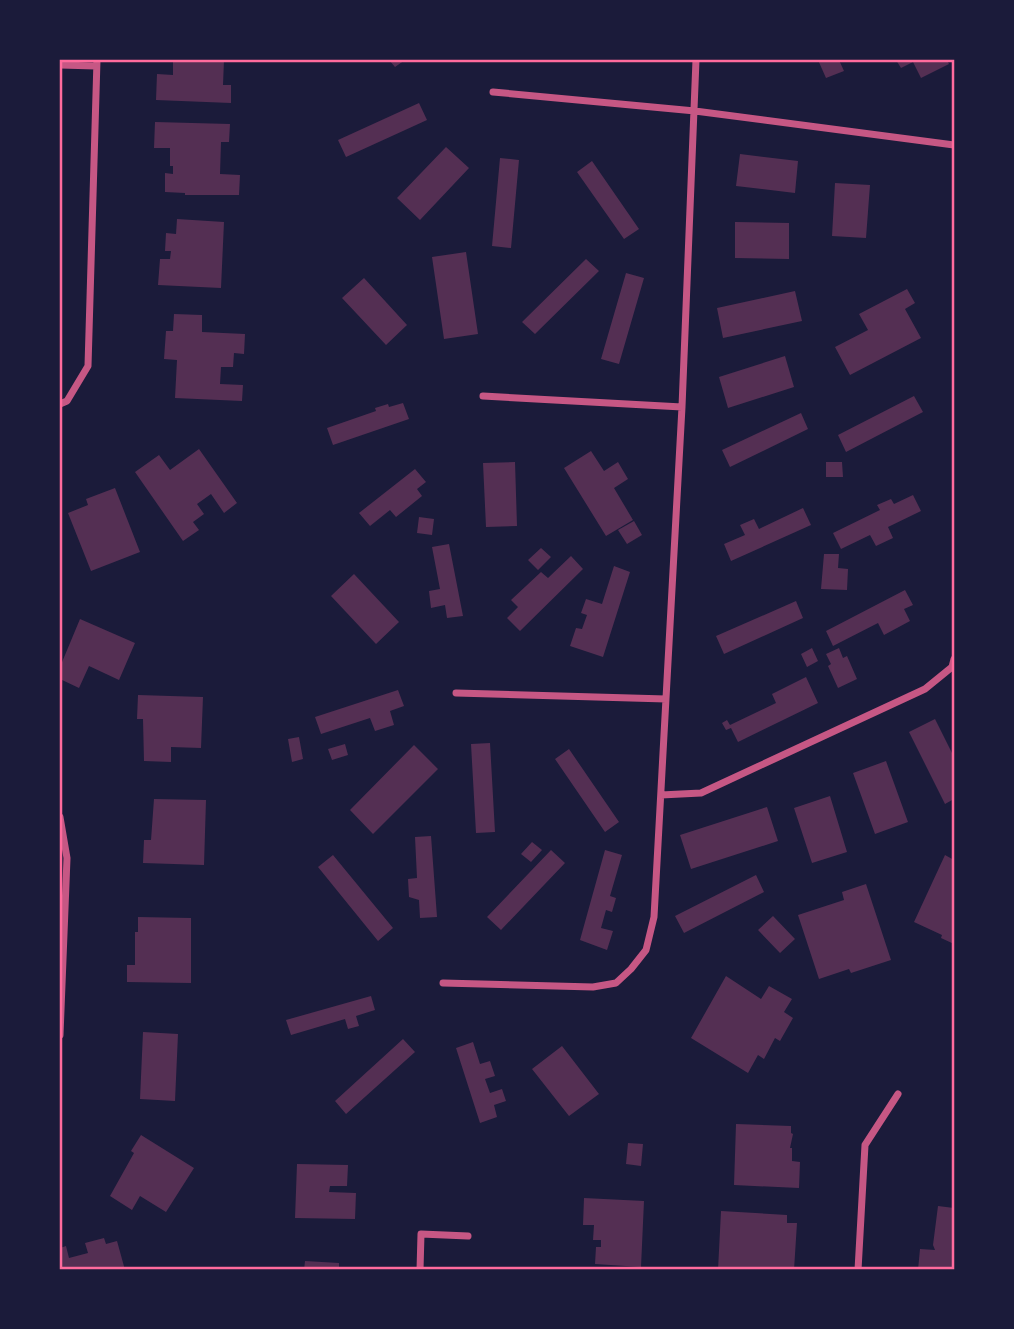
<svg xmlns="http://www.w3.org/2000/svg" width="1014" height="1329" font-family="'DM Sans',sans-serif">
<rect width="100%" height="100%" fill="#1b1b3a"/>
<path fill="#542f53" d="M 173,60 L 224,60 L 223,85 L 231,85 L 231,103 L 156,100 L 157,74 L 173,75 Z
M 389,60 L 405,60 L 395,67 Z
M 818,60 L 839,60 L 844,71 L 826,78 Z
M 896,60 L 947,60 L 949,64 L 921,78 L 913,62 L 901,68 Z
M 419,103 L 427,120 L 346,157 L 338,140 Z
M 155,122 L 230,124 L 229,142 L 221,142 L 220,174 L 240,175 L 239,195 L 185,195 L 185,193 L 165,192 L 165,173 L 173,174 L 173,166 L 170,166 L 170,148 L 154,148 Z
M 446,147 L 469,168 L 420,220 L 397,198 Z
M 740,154 L 798,161 L 795,193 L 736,186 Z
M 500,158 L 519,160 L 511,248 L 492,246 Z
M 592,161 L 639,229 L 624,239 L 577,172 Z
M 835,183 L 870,185 L 866,238 L 832,236 Z
M 177,219 L 224,222 L 221,288 L 158,285 L 160,259 L 170,259 L 171,251 L 165,251 L 166,233 L 176,234 Z
M 735,222 L 789,223 L 789,259 L 735,258 Z
M 466,252 L 478,334 L 444,339 L 432,257 Z
M 586,259 L 599,271 L 535,334 L 522,322 Z
M 626,273 L 644,278 L 619,364 L 601,359 Z
M 364,278 L 407,325 L 386,345 L 342,298 Z
M 907,289 L 915,303 L 905,309 L 921,338 L 850,375 L 835,347 L 868,330 L 859,314 Z
M 795,291 L 802,321 L 723,338 L 717,308 Z
M 174,314 L 202,315 L 202,332 L 245,334 L 244,354 L 234,353 L 233,367 L 221,367 L 220,384 L 243,385 L 242,401 L 175,398 L 177,360 L 164,359 L 166,331 L 173,331 Z
M 785,356 L 794,387 L 728,408 L 719,377 Z
M 914,396 L 923,412 L 846,452 L 838,435 Z
M 403,403 L 409,419 L 333,445 L 327,428 L 376,411 L 375,408 L 388,404 L 389,407 Z
M 801,413 L 808,429 L 730,467 L 722,450 Z
M 199,449 L 237,503 L 224,513 L 211,494 L 197,504 L 204,514 L 193,522 L 199,530 L 183,541 L 135,472 L 159,455 L 170,470 Z
M 591,451 L 604,471 L 618,462 L 628,479 L 614,488 L 633,520 L 606,536 L 564,468 Z
M 515,462 L 517,526 L 486,527 L 483,463 Z
M 826,462 L 842,462 L 843,477 L 826,477 Z
M 415,469 L 426,482 L 417,489 L 422,496 L 396,517 L 390,510 L 370,526 L 359,513 Z
M 115,488 L 140,552 L 91,571 L 68,513 L 88,505 L 86,499 Z
M 913,495 L 921,511 L 888,527 L 893,538 L 876,546 L 870,535 L 841,549 L 833,533 L 880,510 L 877,505 L 891,499 L 894,504 Z
M 803,508 L 811,525 L 731,561 L 724,544 L 745,535 L 740,525 L 754,519 L 759,529 Z
M 419,517 L 434,519 L 432,535 L 417,533 Z
M 634,521 L 642,535 L 627,544 L 618,530 Z
M 449,544 L 463,616 L 447,618 L 445,605 L 431,608 L 429,591 L 440,589 L 432,547 Z
M 541,548 L 551,557 L 538,570 L 528,560 Z
M 824,554 L 839,554 L 838,568 L 848,569 L 847,590 L 821,589 Z
M 571,556 L 583,569 L 520,631 L 507,618 L 518,607 L 511,600 L 541,572 L 548,578 Z
M 614,566 L 630,572 L 603,657 L 570,646 L 576,628 L 582,629 L 587,615 L 581,613 L 586,599 L 602,604 Z
M 354,574 L 399,622 L 376,644 L 331,596 Z
M 905,590 L 913,605 L 904,609 L 910,621 L 884,635 L 878,623 L 833,646 L 826,631 Z
M 796,601 L 803,618 L 724,654 L 716,636 Z
M 80,619 L 135,643 L 119,680 L 89,666 L 79,688 L 60,679 L 60,667 Z
M 812,648 L 818,661 L 807,667 L 801,654 Z
M 839,648 L 843,658 L 847,656 L 857,679 L 838,688 L 828,666 L 831,664 L 826,654 Z
M 806,677 L 818,703 L 738,742 L 731,728 L 726,730 L 722,723 L 727,720 L 730,725 L 776,703 L 772,694 Z
M 398,690 L 404,706 L 390,711 L 394,725 L 375,731 L 370,718 L 321,734 L 315,717 Z
M 138,695 L 203,697 L 201,748 L 171,747 L 171,762 L 144,761 L 143,719 L 137,719 Z
M 935,719 L 954,757 L 954,799 L 945,804 L 909,732 Z
M 299,737 L 303,759 L 292,762 L 288,739 Z
M 490,743 L 495,832 L 476,833 L 471,744 Z
M 345,744 L 348,755 L 332,760 L 328,749 Z
M 414,745 L 438,769 L 373,834 L 350,810 Z
M 569,749 L 619,822 L 605,832 L 555,759 Z
M 886,761 L 908,822 L 875,834 L 853,773 Z
M 830,796 L 847,852 L 812,863 L 794,808 Z
M 154,799 L 206,800 L 204,865 L 143,863 L 144,840 L 151,840 Z
M 767,807 L 778,841 L 691,869 L 680,835 Z
M 431,836 L 437,917 L 420,918 L 419,900 L 409,897 L 408,879 L 417,878 L 415,837 Z
M 532,842 L 542,850 L 531,862 L 521,854 Z
M 551,850 L 565,863 L 501,930 L 487,917 Z
M 605,850 L 622,855 L 610,896 L 616,898 L 612,912 L 606,910 L 601,928 L 613,931 L 607,950 L 580,940 Z
M 333,855 L 393,928 L 378,941 L 318,867 Z
M 945,855 L 954,860 L 954,944 L 941,938 L 942,935 L 914,922 Z
M 756,875 L 764,892 L 684,933 L 675,916 Z
M 866,884 L 891,960 L 851,973 L 849,969 L 819,979 L 798,915 L 844,900 L 842,892 Z
M 773,916 L 795,939 L 780,953 L 758,930 Z
M 138,917 L 191,918 L 191,983 L 127,982 L 127,965 L 135,965 L 135,932 L 138,932 Z
M 726,976 L 761,999 L 769,986 L 792,999 L 784,1012 L 793,1018 L 780,1041 L 775,1038 L 764,1059 L 758,1055 L 748,1073 L 691,1038 Z
M 371,996 L 375,1010 L 356,1016 L 359,1026 L 348,1029 L 345,1019 L 291,1035 L 286,1020 Z
M 143,1032 L 178,1034 L 175,1101 L 140,1099 Z
M 403,1039 L 415,1052 L 346,1114 L 335,1101 Z
M 473,1042 L 480,1064 L 490,1061 L 495,1076 L 485,1079 L 490,1093 L 502,1089 L 506,1101 L 494,1105 L 497,1117 L 480,1123 L 456,1048 Z
M 562,1046 L 599,1094 L 569,1116 L 532,1069 Z
M 736,1124 L 791,1126 L 791,1133 L 793,1134 L 790,1148 L 792,1148 L 792,1161 L 800,1162 L 799,1188 L 734,1185 Z
M 141,1135 L 194,1168 L 166,1212 L 140,1196 L 132,1210 L 110,1196 L 134,1153 L 131,1151 Z
M 628,1143 L 643,1144 L 641,1166 L 626,1164 Z
M 297,1164 L 348,1165 L 347,1186 L 330,1186 L 329,1192 L 356,1193 L 355,1219 L 295,1218 Z
M 584,1198 L 644,1201 L 641,1267 L 595,1264 L 596,1247 L 601,1247 L 601,1240 L 593,1240 L 594,1225 L 583,1225 Z
M 938,1206 L 954,1208 L 954,1270 L 918,1270 L 920,1249 L 935,1250 L 933,1245 Z
M 721,1211 L 787,1215 L 787,1223 L 797,1223 L 794,1270 L 718,1270 Z
M 104,1238 L 106,1244 L 117,1241 L 125,1270 L 60,1270 L 60,1248 L 66,1246 L 69,1258 L 88,1253 L 85,1243 Z
M 305,1261 L 339,1263 L 339,1270 L 304,1270 Z"/>
<g fill="none" stroke-linecap="round" stroke-linejoin="round">
<path stroke="#c65784" stroke-width="7" d="M 60,65 L 96,66
M 493,92 L 695,111 L 954,145
M 483,396 L 682,407
M 60,404 L 67,401 L 88,366 L 97,60
M 456,693 L 666,699
M 661,795 L 701,793 L 925,689 L 952,667 L 954,659
M 60,817 L 67,858 L 60,1035
M 443,983 L 593,987 L 616,983 L 631,969 L 646,950 L 654,917 L 682,407 L 696,60
M 420,1270 L 421,1234 L 468,1236
M 858,1270 L 865,1145 L 898,1094"/>
</g>
<rect width="1014" height="1329" fill="none" stroke="#1b1b3a" stroke-width="122"/>
<rect x="61" y="61" width="892" height="1207" fill="none" stroke="#ff6b9d" stroke-width="2.5"/>
</svg>
